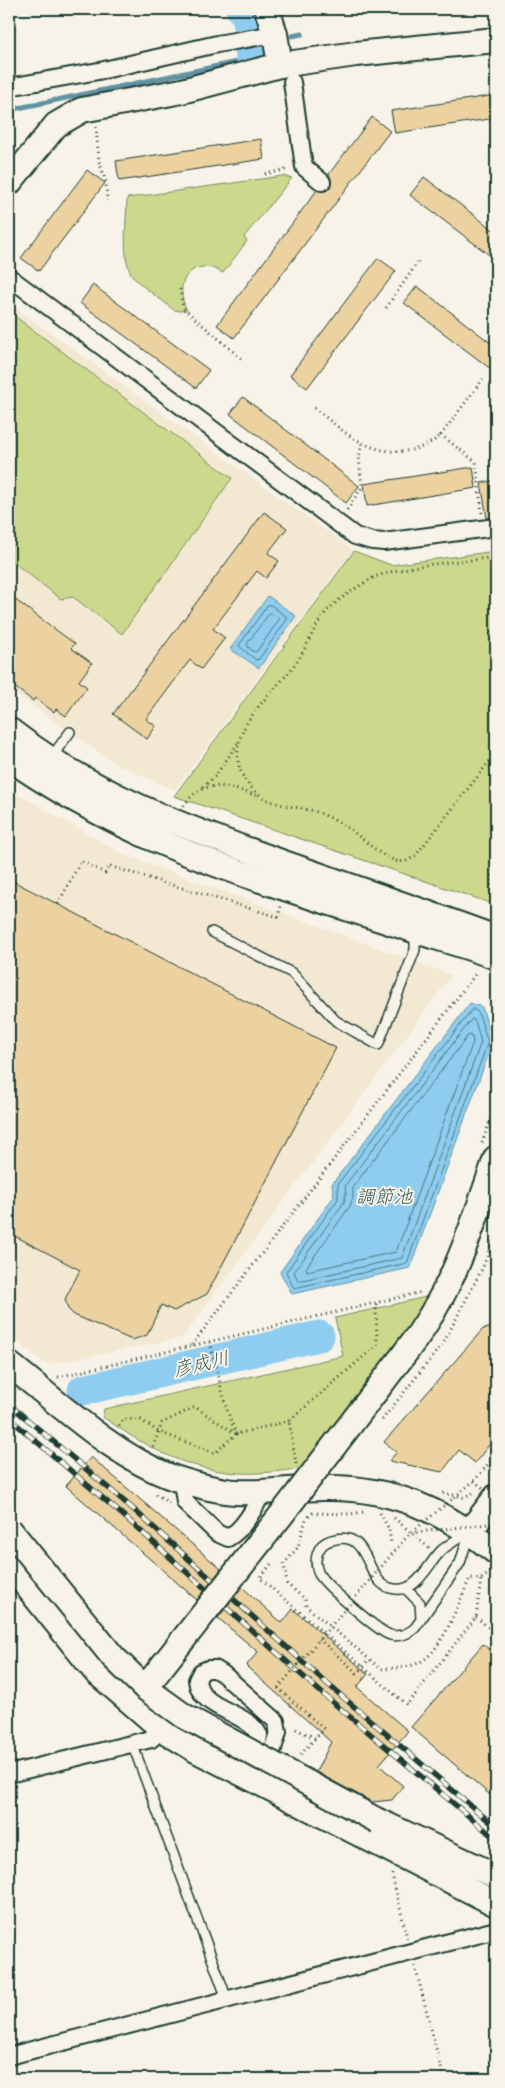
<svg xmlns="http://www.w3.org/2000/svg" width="505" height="2088" font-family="'Gochi Hand','Klee One',sans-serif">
<rect width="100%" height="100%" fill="#f7f3e8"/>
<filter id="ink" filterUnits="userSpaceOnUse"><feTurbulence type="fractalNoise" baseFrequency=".02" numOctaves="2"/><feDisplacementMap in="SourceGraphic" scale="10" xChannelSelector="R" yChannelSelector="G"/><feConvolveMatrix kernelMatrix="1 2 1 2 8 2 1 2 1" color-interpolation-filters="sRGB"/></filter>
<g filter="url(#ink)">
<path fill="#f3e9d2" d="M 9,303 L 353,550 L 175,790 L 117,765 L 9,689 Z
M 9,789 L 125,855 L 452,975 L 182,1338 L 47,1365 L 9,1335 Z"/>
<path fill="#ccd98c" stroke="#768b60" d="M 282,176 L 292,178 L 244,237 L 247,241 L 223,273 C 194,255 171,281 187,310 L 180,311 L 174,310 C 161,299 146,290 134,278 C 120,262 127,218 127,198 Z
M 9,312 L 232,478 L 122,634 L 73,597 L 61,599 L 9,559 Z
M 354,551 L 391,565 L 496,551 L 496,905 L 174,796 Z
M 430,1296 L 413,1327 L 305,1468 C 290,1470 275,1472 259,1473 C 198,1476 151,1451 103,1417 L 104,1409 L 343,1356 L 335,1318 Z"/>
<path fill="#8ecdef" stroke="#6293a4" d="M 268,596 L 296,616 L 259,668 L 230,649 Z
M 470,1003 L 482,1007 L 493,1042 L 410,1268 L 292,1294 L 280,1272 L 334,1196 L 332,1184 Z"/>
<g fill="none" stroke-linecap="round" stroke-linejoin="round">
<path stroke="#4b777f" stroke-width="1" d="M 268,605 L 271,605 L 288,618 L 259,659 L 256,660 L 239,646 Z
M 270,613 L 278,617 L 279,620 L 257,651 L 254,652 L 248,647 L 247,644 Z
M 473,1009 L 478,1012 L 488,1042 L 407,1263 L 294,1288 L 286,1272 L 338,1199 L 338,1184 Z
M 472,1019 L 475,1021 L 481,1042 L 402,1258 L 298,1281 L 294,1272 L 344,1202 L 346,1195 L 345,1186 Z
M 469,1035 L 472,1037 L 473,1042 L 396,1252 L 307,1271 L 306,1268 L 350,1206 L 353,1197 L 353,1187 Z"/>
<path stroke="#6293a4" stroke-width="5" d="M 292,36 L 302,34
M 9,110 L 251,59"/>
<path stroke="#8ecdef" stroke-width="31" d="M 241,9 L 248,16 L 251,59
M 83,1390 L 319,1336"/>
</g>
<path fill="#ebd2a0" stroke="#1f3d34" d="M 496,95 L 496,118 L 395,133 L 391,111 Z
M 372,117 L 390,131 L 234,338 L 217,325 L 317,190 L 325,191 L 330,188 L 331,179 L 329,174 Z
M 261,139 L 264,159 L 119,181 L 116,161 Z
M 87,170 L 105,183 L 39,271 L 21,258 Z
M 424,177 L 496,232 L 496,260 L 410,195 Z
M 378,258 L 396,271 L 307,388 L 290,375 Z
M 93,285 L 209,370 L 196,388 L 80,303 Z
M 417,286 L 496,347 L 496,373 L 404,303 Z
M 243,397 L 359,486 L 346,503 L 230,414 Z
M 473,467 L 476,488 L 367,506 L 364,484 Z
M 496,480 L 496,517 L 487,518 L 481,483 Z
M 264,512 L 287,528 L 268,553 L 279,561 L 266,578 L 257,571 L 213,629 L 225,638 L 201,669 L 190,660 L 146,719 L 156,726 L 147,739 L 113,714 Z
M 9,595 L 75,644 L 71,648 L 92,663 L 79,681 L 87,687 L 66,716 L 56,709 L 54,712 L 35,698 L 33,701 L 9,683 Z
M 9,879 L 336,1048 L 207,1294 L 174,1311 L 161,1305 L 147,1335 L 132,1340 L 74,1315 L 68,1309 L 65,1299 L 80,1270 L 9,1233 Z
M 496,1327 L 496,1436 L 475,1463 L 459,1450 L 442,1472 L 389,1461 L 397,1452 L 384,1442 L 483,1329 Z
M 91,1457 L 221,1569 L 197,1600 L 66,1486 Z
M 242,1587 L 282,1623 L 293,1609 L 368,1674 L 357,1687 L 408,1731 L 379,1765 L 403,1786 L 392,1800 L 372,1802 L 316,1772 L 331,1742 L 246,1666 L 258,1652 L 218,1618 Z
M 483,1644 L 496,1655 L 496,1800 L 411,1727 Z"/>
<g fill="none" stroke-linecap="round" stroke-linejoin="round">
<defs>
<path id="lane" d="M 50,759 L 70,732
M 212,932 L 292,973 L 336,1021 L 378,1045 L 415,950 L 415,933
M 470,1531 L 460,1563 L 415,1628 C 408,1634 399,1637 390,1635 C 379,1632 324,1584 319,1574 C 315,1566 315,1556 320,1548 C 323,1543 330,1540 336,1539 C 370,1531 365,1581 390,1588 C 417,1596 427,1564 442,1550 C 450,1543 461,1537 470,1531 Z
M 405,1588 L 420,1603 L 421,1619
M 132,1743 L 227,1999"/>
<path id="street" d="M 292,82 L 304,167 L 322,182
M 9,87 L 104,70 L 217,44 L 275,34
M 9,277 L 355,536 L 372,541 L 384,542 L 496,527
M 182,1481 L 185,1502 L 217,1533 L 228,1538 C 243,1529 255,1509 262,1492
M 208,1669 L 215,1669 L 223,1674 L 276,1721 L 278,1732 L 272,1752 L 261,1771 L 249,1777 L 248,1765 L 257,1749 L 259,1735 C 246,1710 200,1711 197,1680 L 201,1672 Z
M 9,1774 L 151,1739 L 162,1729
M 9,2056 L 496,1930"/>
<path id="secondary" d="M 267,9 L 275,34 L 280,65
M 9,183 L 56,125 L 82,110 L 182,91 L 280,65 L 356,54 L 496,40
M 9,730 C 90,793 186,828 281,862 C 353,887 425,912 496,938
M 9,758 C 52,788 99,814 147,836 C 229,873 321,899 407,928 C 437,938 467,946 496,957
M 405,1353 C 453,1292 471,1230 496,1158
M 9,1364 C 59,1403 122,1464 184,1481 C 201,1486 218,1491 236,1492 C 265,1494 294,1488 323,1488 C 390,1486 445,1511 496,1552
M 470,1531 L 496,1497
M 9,1564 L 96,1672 L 162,1729 L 196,1750 L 496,1904
M 378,1821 L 496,1876"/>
</defs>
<use href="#lane" stroke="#1f3d34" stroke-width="12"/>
<use href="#street" stroke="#1f3d34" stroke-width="20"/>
<use href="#secondary" stroke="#1f3d34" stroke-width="28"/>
<path stroke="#1f3d34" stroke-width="3" stroke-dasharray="1 4" stroke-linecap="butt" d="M 96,127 L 99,161 L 106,182 L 107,201
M 265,174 L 289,169
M 180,289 L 183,308 L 242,359
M 386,308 L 420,259
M 314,408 C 329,419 344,434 361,442 C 386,456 419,455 441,435
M 347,510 L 362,487 L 359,457 L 362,443
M 482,513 L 476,462 L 441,435 L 483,379
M 496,557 C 461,562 404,564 373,578 C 358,586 342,597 330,608 C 315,622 309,644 298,660 C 277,692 226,725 240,769 C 244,781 254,792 264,798 C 282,808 304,806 322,814 C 333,819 343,824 352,831 C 366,841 379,855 396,861 C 404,863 410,860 416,855 L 496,753
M 203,787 L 216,775 L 238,743
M 184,806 C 204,774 231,789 260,796
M 496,866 C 488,876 491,890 496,901
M 58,904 L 81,861 L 105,873 L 109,866 L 278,917 L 281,906
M 482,1143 L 496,1104
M 192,1345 L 477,972
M 58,1377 L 422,1292
M 382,1420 L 444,1342 L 483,1267 L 496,1232
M 119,1426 L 124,1419 L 141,1420 L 159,1432 L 215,1453 L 236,1434 L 226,1407 L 210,1342
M 153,1447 L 162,1423 L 195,1407 L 236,1434 L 289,1421
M 296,1464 L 289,1421 L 377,1345 L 376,1303
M 474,1481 L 496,1455
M 443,1493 L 463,1497 L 473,1493
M 156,1494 L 169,1503
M 363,1512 L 350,1514 L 313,1513 L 306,1519 L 298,1547 L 284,1564 L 287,1584 L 305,1599 L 306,1606 L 381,1669 C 395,1668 413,1668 425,1659 C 445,1644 459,1601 470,1578 L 481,1579 L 491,1572
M 380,1513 L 389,1529 L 391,1543
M 394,1518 L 429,1548
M 271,1564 L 260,1578 L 407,1705 L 476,1617 L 481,1579
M 476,1617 L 496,1634
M 319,1639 L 357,1673 L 369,1659
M 298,1664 L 300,1666
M 278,1688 L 324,1729 L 298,1757
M 296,1729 L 315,1738
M 392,1874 L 407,1938
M 415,1966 L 444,2079"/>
<use href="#lane" stroke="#f7f3e8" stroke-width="9"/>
<use href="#street" stroke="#f7f3e8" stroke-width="16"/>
<use href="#secondary" stroke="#f7f3e8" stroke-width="24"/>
<defs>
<path id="rail" d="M 9,1404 L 132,1508 L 331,1687 L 496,1827
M 9,1418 L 125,1517 L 324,1695 L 496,1839"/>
</defs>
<use href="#rail" stroke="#1f3d34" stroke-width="5.5"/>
<use href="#rail" stroke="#f7f3e8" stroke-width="4" stroke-dasharray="11" stroke-linecap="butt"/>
<defs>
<path id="secondary-bridge" d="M 9,1529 L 113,1657 L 145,1688 L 184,1716 L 378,1821
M 145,1688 L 282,1514 L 405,1353"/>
</defs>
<use href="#secondary-bridge" stroke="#1f3d34" stroke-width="28" stroke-linecap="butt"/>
<path stroke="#1f3d34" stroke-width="3" stroke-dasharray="1 4" stroke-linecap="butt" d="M 412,1532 L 474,1481 L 496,1498
M 278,1688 L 410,1533 L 496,1523"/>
<use href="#secondary-bridge" stroke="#f7f3e8" stroke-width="24"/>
</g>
</g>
<g text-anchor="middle" stroke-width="4" stroke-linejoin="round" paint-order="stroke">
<g font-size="19" font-style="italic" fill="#355a59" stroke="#f7f3e8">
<text x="384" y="1203">調節池</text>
<text transform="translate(201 1363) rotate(-13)" y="7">彦成川</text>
</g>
</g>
<rect width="505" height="2088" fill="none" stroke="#f7f3e8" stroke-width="30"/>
<rect x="15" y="15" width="475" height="2058" fill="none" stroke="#1f3d34" stroke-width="2" filter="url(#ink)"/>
</svg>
